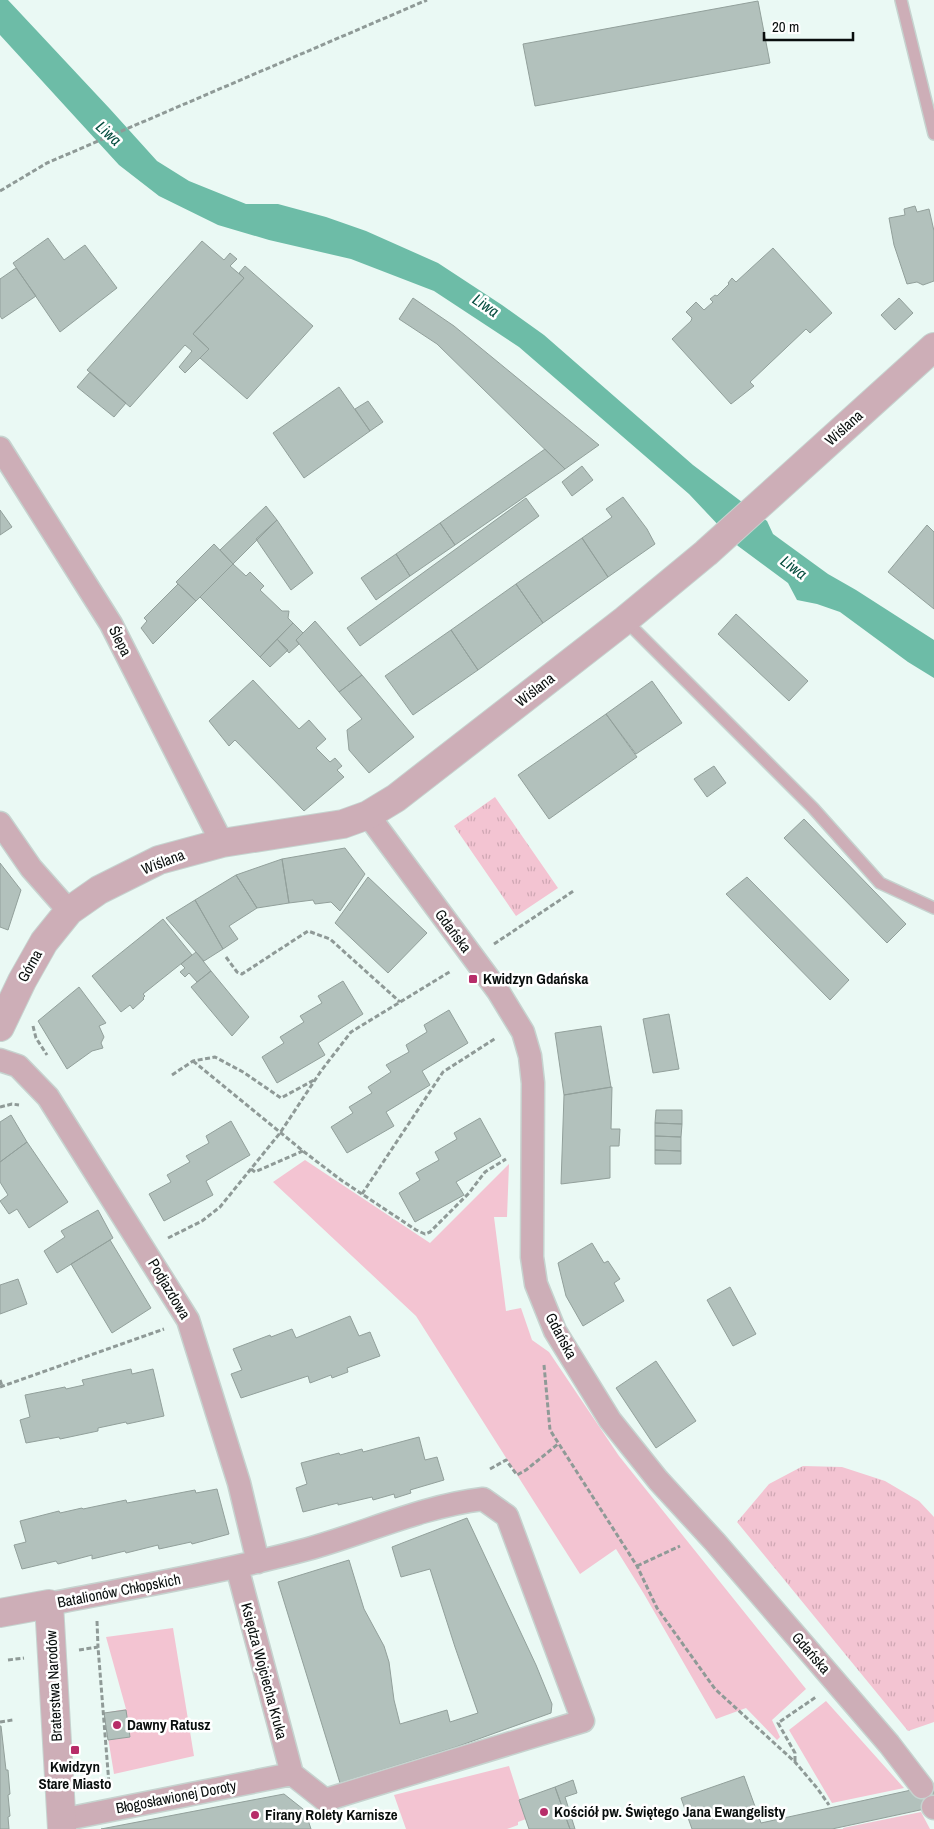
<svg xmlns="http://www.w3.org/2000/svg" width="934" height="1829" font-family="'Archivo Narrow',sans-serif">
<defs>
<pattern id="park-tufts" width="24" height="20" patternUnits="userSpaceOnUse" patternTransform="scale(1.25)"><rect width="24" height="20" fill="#f3c4d2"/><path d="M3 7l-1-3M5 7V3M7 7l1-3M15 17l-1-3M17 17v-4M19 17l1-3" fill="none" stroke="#cfa7b3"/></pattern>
</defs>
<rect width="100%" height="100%" fill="#eaf9f4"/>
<path fill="#f3c4d2" d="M 305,1160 L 430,1243 L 509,1164 L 507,1217 L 494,1217 L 506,1311 L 521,1308 L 532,1340 L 549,1352 L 619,1456 L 806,1689 L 772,1720 L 780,1737 L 777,1740 L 746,1708 L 716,1719 L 644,1594 L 616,1549 L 580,1574 L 416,1316 L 273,1182 Z
M 173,1628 L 194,1756 L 114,1774 L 104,1713 L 126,1709 L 106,1637 Z
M 826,1701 L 904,1788 L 832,1803 L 789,1730 Z
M 509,1766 L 526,1819 L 518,1822 L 518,1825 L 507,1829 L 406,1829 L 394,1795 Z
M 921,1812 L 930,1829 L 843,1829 L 843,1828 Z"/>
<path fill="url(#park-tufts)" d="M 495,797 L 558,888 L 516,916 L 454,826 Z
M 803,1466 L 842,1467 L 885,1481 L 919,1501 L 934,1517 L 934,1722 L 908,1731 L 737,1522 L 769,1484 Z"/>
<path fill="#6dbca7" d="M 0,0 L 8,0 L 110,109 L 157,161 L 189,181 L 246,204 L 278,204 L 326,217 L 366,231 L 438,263 L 502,305 L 544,335 L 693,465 L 767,521 L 773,534 L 828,574 L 856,590 L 934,640 L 934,678 L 908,662 L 840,612 L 817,604 L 797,600 L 788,583 L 738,546 L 689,494 L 519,347 L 434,291 L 351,259 L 269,240 L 218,225 L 159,196 L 119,165 L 0,35 Z"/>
<path fill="#b2c1bc" stroke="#92a09b" d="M 758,1 L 770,63 L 535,106 L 523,44 Z
M 915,206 L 917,212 L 929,209 L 934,231 L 934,281 L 923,285 L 917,282 L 907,284 L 894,245 L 889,218 L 905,215 L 904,209 Z
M 48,238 L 64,260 L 85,245 L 117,288 L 60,332 L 13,263 Z
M 202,241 L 224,260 L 230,253 L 237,259 L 230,266 L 244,278 L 193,334 L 209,349 L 185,373 L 179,367 L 192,351 L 185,345 L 130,407 L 87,370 Z
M 773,248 L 832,313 L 810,333 L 806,329 L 750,382 L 754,386 L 731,404 L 672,339 L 691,321 L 692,318 L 686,312 L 696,302 L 704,310 L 713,302 L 710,299 L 715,295 L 717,296 L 729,284 L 728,283 L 732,278 L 736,282 Z
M 245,266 L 313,326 L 247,399 L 200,358 L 209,349 L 193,334 L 244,278 L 239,273 Z
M 16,268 L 36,296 L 2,319 L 0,316 L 0,279 Z
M 413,298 L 454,326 L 599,445 L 565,469 L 437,344 L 399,319 Z
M 899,298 L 913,313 L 895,330 L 881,315 Z
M 90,372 L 126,403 L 114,417 L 77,387 Z
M 339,387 L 370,431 L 304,478 L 273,433 Z
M 368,401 L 383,422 L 370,431 L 355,409 Z
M 545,449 L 565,469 L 455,545 L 440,523 Z
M 582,466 L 593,480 L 572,496 L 562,482 Z
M 623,497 L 647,529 L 655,544 L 608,577 L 582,538 L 612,517 L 606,509 Z
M 526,498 L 539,516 L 360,646 L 347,628 Z
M 266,506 L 277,520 L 233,564 L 220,550 Z
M 0,510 L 12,527 L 0,535 Z
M 277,520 L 313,573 L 291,590 L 256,539 Z
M 440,523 L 455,545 L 410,576 L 396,554 Z
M 927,525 L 934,532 L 934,609 L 888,572 Z
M 582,538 L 608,577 L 543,623 L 516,584 Z
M 214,544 L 233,564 L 196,601 L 176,582 Z
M 396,554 L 410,576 L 376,600 L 361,578 Z
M 233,564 L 246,576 L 250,572 L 264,586 L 260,590 L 282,611 L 289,611 L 288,618 L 293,623 L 260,657 L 200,597 Z
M 178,584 L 196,601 L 153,644 L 141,628 L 147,621 L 144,618 Z
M 516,584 L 543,623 L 478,670 L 451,630 Z
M 736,614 L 808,681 L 789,701 L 718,634 Z
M 315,621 L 362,675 L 339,692 L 296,640 Z
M 293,623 L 303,633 L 296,640 L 299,644 L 289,653 L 277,639 Z
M 451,630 L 478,670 L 413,715 L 385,676 Z
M 277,639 L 288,650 L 270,667 L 260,657 Z
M 362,675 L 414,737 L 369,773 L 349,750 L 347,730 L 362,719 L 339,692 Z
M 253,680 L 299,729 L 309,720 L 326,739 L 316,748 L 330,762 L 335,758 L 342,766 L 337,770 L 344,777 L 304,811 L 235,740 L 229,746 L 209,721 Z
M 652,681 L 682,723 L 636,754 L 606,714 Z
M 606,714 L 637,757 L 549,819 L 518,775 Z
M 714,766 L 726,783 L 707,797 L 694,779 Z
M 804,819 L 906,924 L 887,943 L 784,838 Z
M 345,848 L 365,874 L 340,911 L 331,902 L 315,904 L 313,900 L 289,903 L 282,859 Z
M 282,859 L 289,903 L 257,908 L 236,875 Z
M 0,863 L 21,890 L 8,930 L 0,927 Z
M 236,875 L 257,908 L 229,926 L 238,939 L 223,949 L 195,900 Z
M 368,877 L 427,933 L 388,973 L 335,923 Z
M 747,877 L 849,980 L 830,1000 L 726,894 Z
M 195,900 L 223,949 L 204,961 L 166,918 Z
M 163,919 L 192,955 L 143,994 L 145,996 L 143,998 L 144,999 L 133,1009 L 130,1005 L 121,1012 L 92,976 Z
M 196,952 L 211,971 L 197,982 L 189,973 L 185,977 L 180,972 L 185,968 L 181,964 Z
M 211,971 L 249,1017 L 232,1036 L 191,987 Z
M 343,981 L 363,1014 L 318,1043 L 325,1055 L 277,1083 L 262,1057 L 284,1043 L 280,1037 L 304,1022 L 300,1016 L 322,1003 L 318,996 Z
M 79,987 L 106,1023 L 99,1026 L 104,1037 L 101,1043 L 103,1048 L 92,1051 L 67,1069 L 38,1021 Z
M 449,1010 L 468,1043 L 422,1071 L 430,1085 L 386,1112 L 394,1126 L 347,1153 L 331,1127 L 353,1113 L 349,1107 L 372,1093 L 368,1087 L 391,1072 L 386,1065 L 409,1052 L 406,1045 L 427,1032 L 424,1025 Z
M 669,1014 L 679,1069 L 653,1073 L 643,1019 Z
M 601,1026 L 611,1087 L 564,1095 L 555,1033 Z
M 612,1087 L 611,1129 L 620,1129 L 619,1146 L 610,1146 L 610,1178 L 561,1184 L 564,1095 Z
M 656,1110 L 682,1110 L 682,1124 L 655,1123 Z
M 11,1115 L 27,1142 L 0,1162 L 0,1122 Z
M 480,1118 L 501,1156 L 456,1182 L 464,1195 L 415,1222 L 399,1193 L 420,1180 L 416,1173 L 439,1160 L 435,1152 L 457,1139 L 454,1133 Z
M 231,1121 L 250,1155 L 206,1181 L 213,1195 L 164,1221 L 149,1194 L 171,1182 L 167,1175 L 190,1162 L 186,1156 L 209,1143 L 206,1136 Z
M 655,1123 L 682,1124 L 681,1137 L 655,1136 Z
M 655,1136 L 681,1137 L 681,1151 L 655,1150 Z
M 27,1142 L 68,1202 L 29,1228 L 17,1209 L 9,1214 L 0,1201 L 8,1195 L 0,1182 L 0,1162 Z
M 655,1150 L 681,1151 L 681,1164 L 655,1164 Z
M 98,1210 L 113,1238 L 57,1273 L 44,1251 L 65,1237 L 61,1231 Z
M 110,1240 L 151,1308 L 112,1333 L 71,1264 Z
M 592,1243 L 604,1263 L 608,1261 L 620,1279 L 614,1283 L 624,1301 L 583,1326 L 566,1296 L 558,1263 Z
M 18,1279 L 27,1304 L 0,1314 L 0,1285 Z
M 730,1287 L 756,1334 L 733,1346 L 707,1300 Z
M 350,1316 L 359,1336 L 370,1332 L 380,1356 L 347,1368 L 348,1372 L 332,1378 L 331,1375 L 310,1383 L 308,1376 L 241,1398 L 231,1374 L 242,1370 L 233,1349 L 270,1335 L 271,1337 L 292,1329 L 296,1338 Z
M 656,1361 L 696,1421 L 656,1448 L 616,1388 Z
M 131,1369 L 132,1374 L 153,1369 L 164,1416 L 127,1424 L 126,1422 L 98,1428 L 98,1431 L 60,1439 L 59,1437 L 26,1443 L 20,1420 L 30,1417 L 25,1395 L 65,1387 L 66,1389 L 84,1385 L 82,1380 Z
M 419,1437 L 425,1460 L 437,1457 L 444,1480 L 410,1490 L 411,1493 L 395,1498 L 394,1494 L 373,1500 L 372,1497 L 338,1505 L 338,1503 L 303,1512 L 296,1488 L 307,1484 L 301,1463 L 339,1453 L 340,1455 L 362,1449 L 363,1452 Z
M 217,1489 L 229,1534 L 192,1544 L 191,1542 L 159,1549 L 158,1545 L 126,1553 L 125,1551 L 92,1559 L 92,1555 L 58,1564 L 56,1561 L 22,1569 L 14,1545 L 26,1542 L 20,1521 L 59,1511 L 60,1513 L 82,1508 L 83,1509 L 126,1500 L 127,1503 L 195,1490 L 196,1493 Z
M 467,1518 L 536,1665 L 552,1704 L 551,1713 L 456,1747 L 340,1783 L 278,1582 L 349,1560 L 364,1609 L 384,1646 L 389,1662 L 394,1700 L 400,1724 L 447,1710 L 450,1722 L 478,1713 L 455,1647 L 430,1569 L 401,1577 L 392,1547 Z
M 126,1710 L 130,1737 L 108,1740 L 104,1713 Z
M 0,1726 L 1,1726 L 6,1770 L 8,1770 L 10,1794 L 8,1795 L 10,1816 L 8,1817 L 9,1829 L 0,1829 Z
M 744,1776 L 761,1823 L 934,1785 L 934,1807 L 832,1829 L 692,1829 L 681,1798 Z
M 573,1780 L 577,1793 L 565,1797 L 575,1829 L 570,1829 L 555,1787 Z
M 555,1787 L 570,1829 L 529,1829 L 519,1800 Z
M 284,1794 L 303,1809 L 302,1811 L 307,1817 L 311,1829 L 101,1829 Z"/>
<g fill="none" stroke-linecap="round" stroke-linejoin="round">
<defs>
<path id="service" d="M 901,0 L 934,134
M 625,620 L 813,808 L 880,883 L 934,908"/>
<path id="minor" d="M 0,448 L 111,624 L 222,843
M 368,815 L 498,991 L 523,1032 L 530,1056 L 533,1083 L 532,1257 L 536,1284 L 555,1331 L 610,1420 L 658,1480 L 715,1542 L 889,1744 L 922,1787
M 0,823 L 31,868 L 69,911
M 0,1060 L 18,1066 L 48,1097 L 188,1320 L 239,1483 L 258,1562
M 237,1567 L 292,1774
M 49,1604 C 136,1587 223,1572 308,1549 C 366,1533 423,1506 483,1499 L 507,1516 L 583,1721 L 325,1800 L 292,1774
M 933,1807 L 934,1808
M 61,1820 L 292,1774"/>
<path id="tertiary" d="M 0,1027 L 22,981 L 44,942 L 69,911 L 99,890 L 159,860 L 222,843 L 343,824 L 368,815 L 396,798 L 625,620 L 706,553 L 934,347
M 0,1613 L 49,1604 L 62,1829"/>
</defs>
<use href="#service" stroke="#c6d3cf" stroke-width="14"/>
<use href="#minor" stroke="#c6d3cf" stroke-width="25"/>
<use href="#tertiary" stroke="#c6d3cf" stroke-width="30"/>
<path stroke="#8f9a97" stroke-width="3" stroke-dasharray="5 2.5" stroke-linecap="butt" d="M 0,191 L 47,163 L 427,0
M 494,944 L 575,890
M 226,957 L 237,972 L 242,974 L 308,931 L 330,939 L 400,1002
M 33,1026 L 36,1038 L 47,1055
M 193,1061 L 303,1151 L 341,1180 L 416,1230 L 425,1234 L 430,1232 L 469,1193 L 485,1172 L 506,1159
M 172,1075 L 193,1061 L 215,1057 L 243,1072 L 281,1098 L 316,1079
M 0,1107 L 12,1104 L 19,1105
M 251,1169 L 255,1172 L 303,1151
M 362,1194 L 443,1072 L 496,1038
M 168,1238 L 202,1221 L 220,1207 L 280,1133 L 321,1071 L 351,1032 L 451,971
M 544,1365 L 550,1430 L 637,1566 L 657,1608 L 715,1689 L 795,1762 L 817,1788 L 829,1805
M 0,1380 L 2,1386
M 0,1387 L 164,1329
M 490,1469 L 506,1460 L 517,1475 L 526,1470 L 558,1444
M 637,1566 L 680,1546
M 97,1621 L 98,1647
M 79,1650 L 98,1647 L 109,1784
M 8,1660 L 24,1658
M 0,1722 L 13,1720
M 795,1761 L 795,1753 L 778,1723 L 816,1697"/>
<use href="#service" stroke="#cdaeb7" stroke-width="11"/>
<use href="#minor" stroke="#cdaeb7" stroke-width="22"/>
<use href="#tertiary" stroke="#cdaeb7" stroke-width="28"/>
</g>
<g fill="#b72d69" stroke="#fff" stroke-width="2">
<rect x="468" y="974" width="10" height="10" rx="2.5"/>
<circle cx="117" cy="1725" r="5"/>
<rect x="70" y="1745" width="10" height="10" rx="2.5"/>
<circle cx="544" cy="1812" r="5"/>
<circle cx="255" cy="1815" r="5"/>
</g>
<g text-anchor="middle" stroke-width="5" stroke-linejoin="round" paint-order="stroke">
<g font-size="15" fill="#090e0d" stroke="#fff">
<text transform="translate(844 428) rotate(-42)" y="5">Wiślana</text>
<text transform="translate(120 641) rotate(63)" y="5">Ślepa</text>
<text transform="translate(535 690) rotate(-38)" y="5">Wiślana</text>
<text transform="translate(163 862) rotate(-21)" y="5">Wiślana</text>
<text transform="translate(453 931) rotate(53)" y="5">Gdańska</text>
<text transform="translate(30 966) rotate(-61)" y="5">Górna</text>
<text transform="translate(169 1289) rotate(59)" y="5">Podjazdowa</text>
<text transform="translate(561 1336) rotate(62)" y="5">Gdańska</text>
<text transform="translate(119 1591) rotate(-11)" y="5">Batalionów Chłopskich</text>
<text transform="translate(811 1653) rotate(49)" y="5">Gdańska</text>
<text transform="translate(264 1671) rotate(75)" y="5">Księdza Wojciecha Kruka</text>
<text transform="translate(54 1686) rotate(-93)" y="5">Braterstwa Narodów</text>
<text transform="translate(176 1797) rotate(-11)" y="5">Błogosławionej Doroty</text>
</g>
<g font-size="15" font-weight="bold" fill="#090e0d" stroke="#fff" text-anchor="start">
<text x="483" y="984">Kwidzyn Gdańska</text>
<text x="127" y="1730">Dawny Ratusz</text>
<text x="75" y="1772" text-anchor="middle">Kwidzyn<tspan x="75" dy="17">Stare Miasto</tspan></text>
<text x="554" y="1817">Kościół pw. Świętego Jana Ewangelisty</text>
<text x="265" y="1820">Firany Rolety Karnisze</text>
</g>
<g font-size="16" font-style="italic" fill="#054c3e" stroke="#fff">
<text transform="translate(109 133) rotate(42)" y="6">Liwa</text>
<text transform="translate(486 305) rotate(34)" y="6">Liwa</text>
<text transform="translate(794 567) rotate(37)" y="6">Liwa</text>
</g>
</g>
<path d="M764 32v8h89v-8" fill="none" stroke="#090e0d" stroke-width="2.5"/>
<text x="772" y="32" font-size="15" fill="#090e0d" stroke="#ffffff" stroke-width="4" paint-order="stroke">20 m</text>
</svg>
